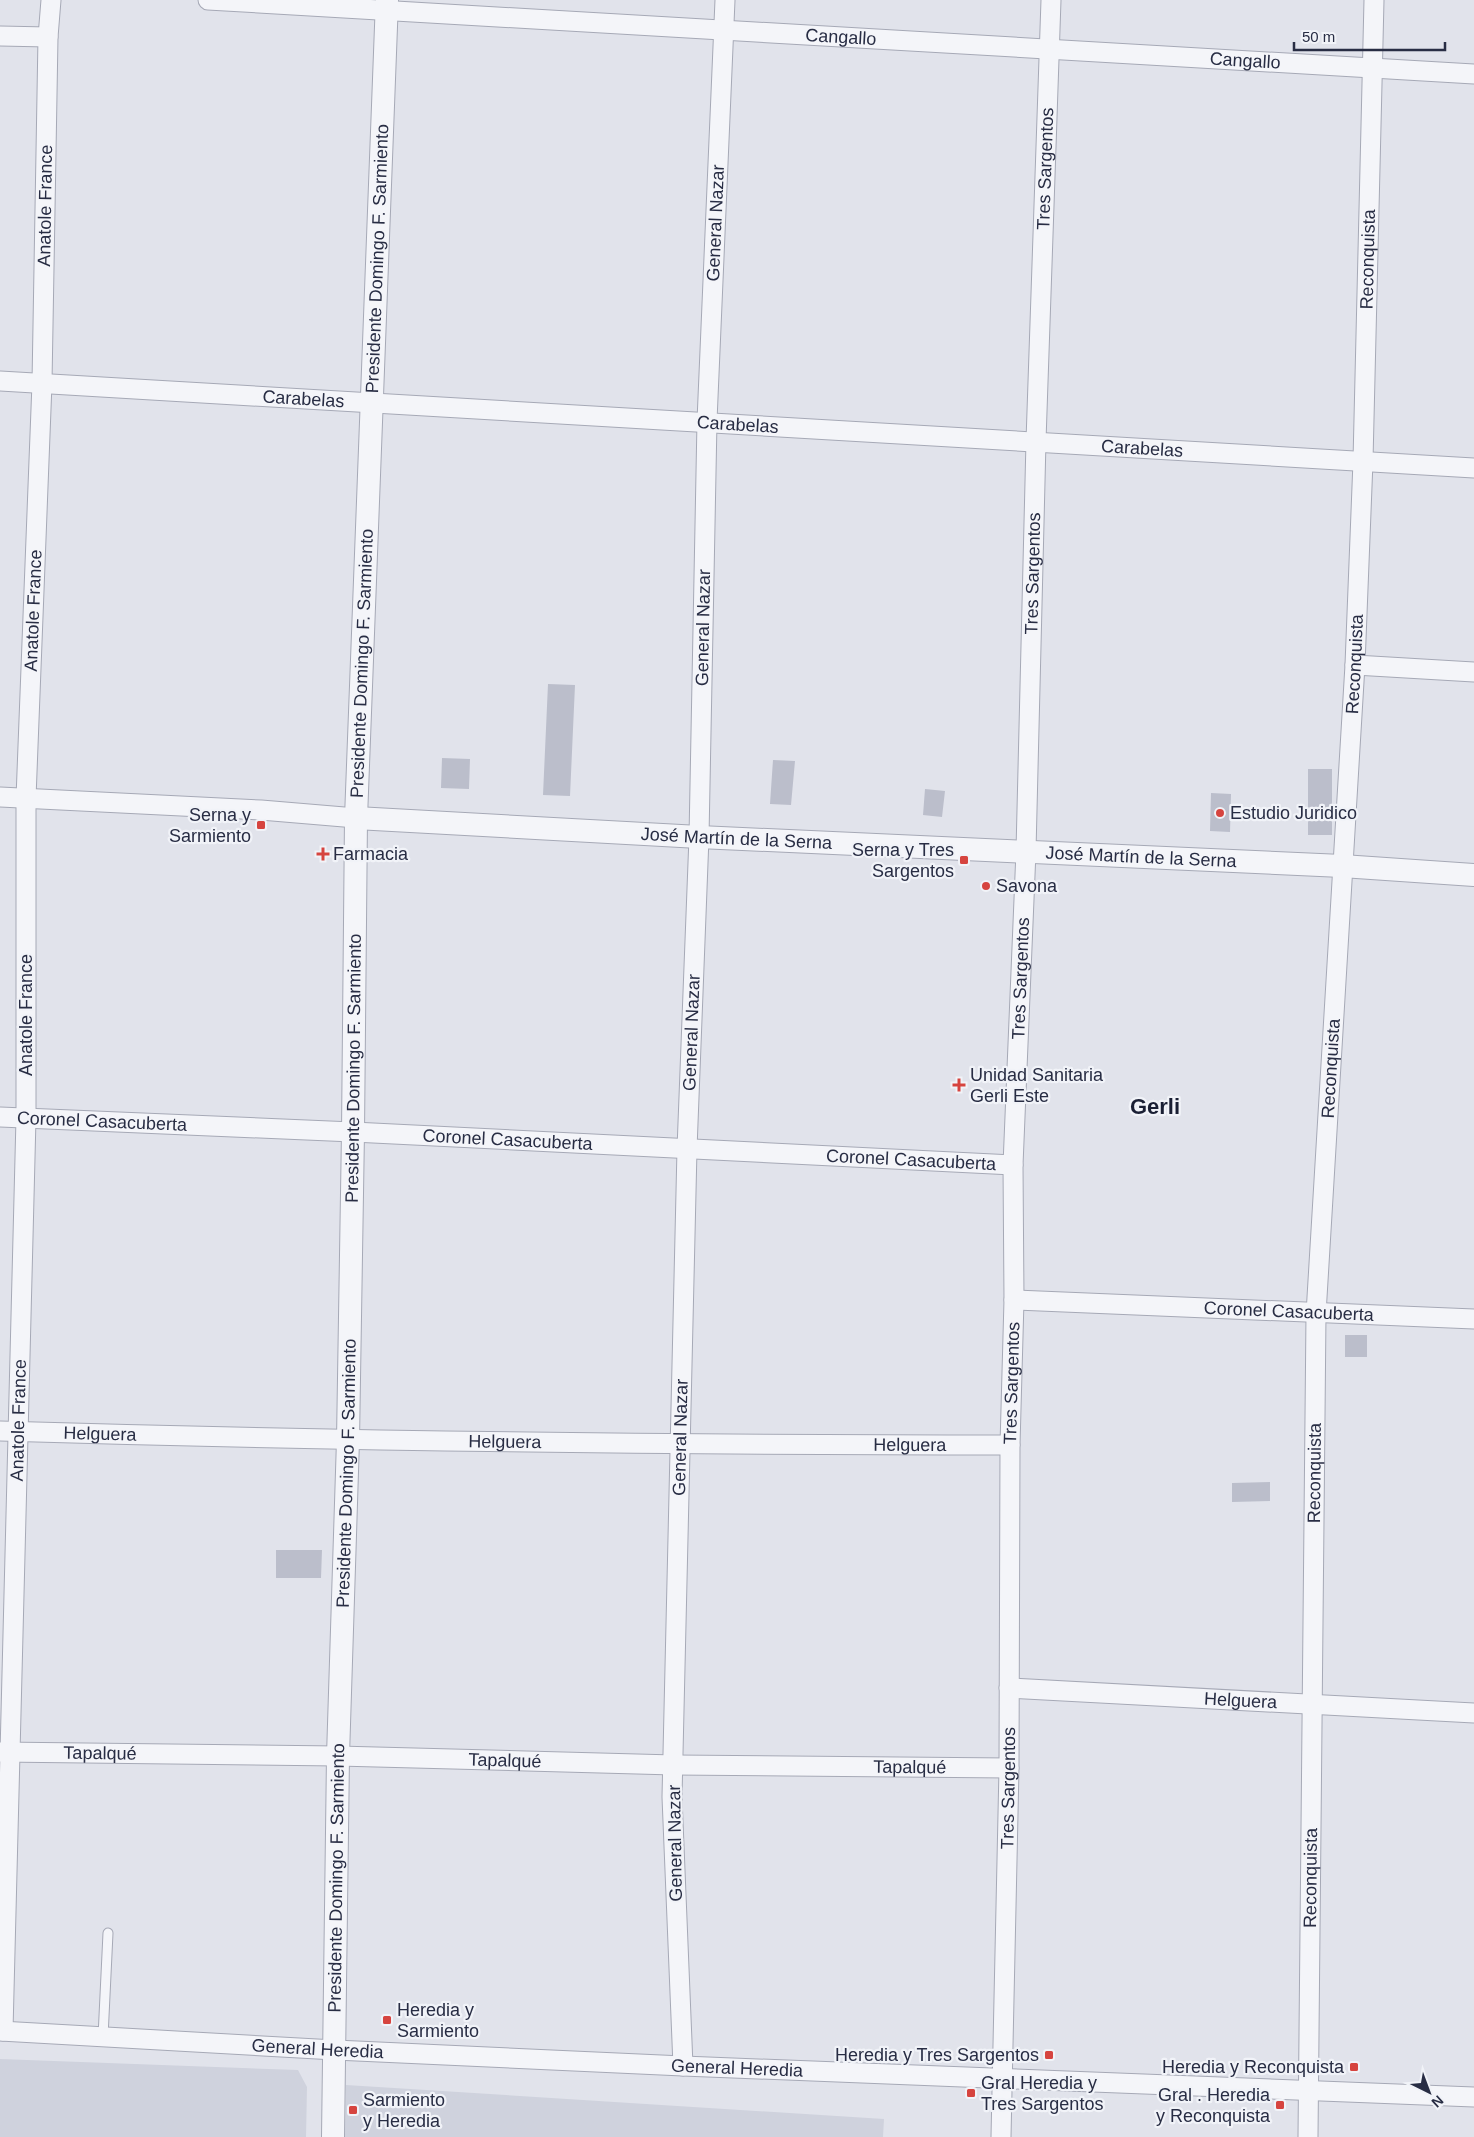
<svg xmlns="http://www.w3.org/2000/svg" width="1474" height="2137" font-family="Helvetica,sans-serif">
<rect width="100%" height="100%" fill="#e1e3eb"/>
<path fill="#cfd2dd" d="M 0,2059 L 298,2070 L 307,2087 L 306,2137 L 0,2137 Z
M 346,2085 L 884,2119 L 883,2137 L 345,2137 Z"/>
<path fill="#bbbecb" d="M 548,684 L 575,685 L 570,796 L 543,795 Z
M 442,758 L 470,759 L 469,789 L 441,788 Z
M 773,760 L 795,761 L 791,805 L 770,804 Z
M 1308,769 L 1332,769 L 1332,835 L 1308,835 Z
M 925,789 L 945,791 L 942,817 L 923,815 Z
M 1211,793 L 1231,794 L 1230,832 L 1210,831 Z
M 1345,1335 L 1367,1335 L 1367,1357 L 1345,1357 Z
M 1270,1482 L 1270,1501 L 1232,1502 L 1232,1483 Z
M 276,1550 L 322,1550 L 321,1578 L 276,1578 Z"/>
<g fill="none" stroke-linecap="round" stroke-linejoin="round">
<defs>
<path id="service" d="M 103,2037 L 108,1933"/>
<g id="minor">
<path id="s1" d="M 208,0 L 1474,74"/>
<path d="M 0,36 L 48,37"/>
<path id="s2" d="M 0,381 L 1474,468"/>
<path d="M 1355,665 L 1474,672"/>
<path d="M 0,797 L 261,810 L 356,818"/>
<path id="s3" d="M 0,1117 L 353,1132 L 1013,1165"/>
<path id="s4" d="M 1014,1300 L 1474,1319"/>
<path id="s5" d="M 0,1431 C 337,1441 673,1445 1010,1445"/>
<path id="s6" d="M 1009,1688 L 1474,1713"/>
<path id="s7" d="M 0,1752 L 338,1756 L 674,1765 L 1009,1768"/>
<path id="s8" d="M 0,2031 L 335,2050 L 683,2066 L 1474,2097"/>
<path id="s9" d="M 3,2031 L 26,1118 L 26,798 L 42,383 L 48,37 L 51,0"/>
<path id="s10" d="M 683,2066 L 672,1797 L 687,1149 L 699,837 L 707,421 L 725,0"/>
<path id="s11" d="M 1001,2137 L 1009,1768 L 1010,1445 L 1014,1300 L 1013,1165 L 1026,851 L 1036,441 L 1051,0"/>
<path id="s12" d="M 1308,2137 L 1316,1314 L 1355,665 L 1363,461 L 1374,0"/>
</g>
<g id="tertiary">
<path id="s13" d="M 356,818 L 699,837 L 1342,866 L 1474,875"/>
<path id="s14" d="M 333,2137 L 338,1756 L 348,1440 L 353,1132 L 356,818 L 387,0"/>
</g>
</defs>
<use href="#service" stroke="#a6a9b6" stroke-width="11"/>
<use href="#minor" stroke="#a6a9b6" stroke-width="21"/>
<use href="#tertiary" stroke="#a6a9b6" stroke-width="24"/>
<use href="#service" stroke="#f4f5f9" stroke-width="9"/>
<use href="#minor" stroke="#f4f5f9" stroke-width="19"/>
<use href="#tertiary" stroke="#f4f5f9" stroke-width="22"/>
</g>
<g fill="#d6443f" stroke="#f1f3f8" stroke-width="2">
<circle cx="1220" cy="813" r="5"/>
<rect x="256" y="820" width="10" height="10" rx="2.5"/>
<path d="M320.5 846.5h5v5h5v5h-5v5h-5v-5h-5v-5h5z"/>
<rect x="959" y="855" width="10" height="10" rx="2.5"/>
<circle cx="986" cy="886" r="5"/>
<path d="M956.5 1077.5h5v5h5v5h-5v5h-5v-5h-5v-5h5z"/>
<rect x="382" y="2015" width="10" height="10" rx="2.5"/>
<rect x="1044" y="2050" width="10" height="10" rx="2.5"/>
<rect x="1349" y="2062" width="10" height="10" rx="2.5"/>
<rect x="966" y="2088" width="10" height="10" rx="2.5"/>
<rect x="1275" y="2100" width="10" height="10" rx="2.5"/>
<rect x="348" y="2105" width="10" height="10" rx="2.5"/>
</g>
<g text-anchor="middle" stroke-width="4.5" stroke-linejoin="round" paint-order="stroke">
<g font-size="18" fill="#282d44" stroke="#f1f3f8">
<text dy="6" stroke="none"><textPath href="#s1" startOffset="634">Cangallo</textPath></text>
<text dy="6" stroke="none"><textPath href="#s1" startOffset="1039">Cangallo</textPath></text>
<text dy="6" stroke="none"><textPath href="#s11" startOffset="1969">Tres Sargentos</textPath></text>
<text dy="6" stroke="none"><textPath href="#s9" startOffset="1826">Anatole France</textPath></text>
<text dy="6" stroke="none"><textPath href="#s10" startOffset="1844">General Nazar</textPath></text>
<text dy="6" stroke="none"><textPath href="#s14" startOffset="1879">Presidente Domingo F. Sarmiento</textPath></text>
<text dy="6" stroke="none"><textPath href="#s12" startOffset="1879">Reconquista</textPath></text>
<text dy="6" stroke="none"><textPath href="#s2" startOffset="304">Carabelas</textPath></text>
<text dy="6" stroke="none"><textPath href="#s2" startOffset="739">Carabelas</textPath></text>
<text dy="6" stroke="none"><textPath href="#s2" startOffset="1144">Carabelas</textPath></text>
<text dy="6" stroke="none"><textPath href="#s11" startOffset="1564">Tres Sargentos</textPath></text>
<text dy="6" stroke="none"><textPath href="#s9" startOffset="1421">Anatole France</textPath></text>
<text dy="6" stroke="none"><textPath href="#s10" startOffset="1439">General Nazar</textPath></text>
<text dy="6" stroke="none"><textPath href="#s14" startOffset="1474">Presidente Domingo F. Sarmiento</textPath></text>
<text dy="6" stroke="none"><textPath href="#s12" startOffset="1474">Reconquista</textPath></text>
<text dy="6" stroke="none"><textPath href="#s13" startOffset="381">José Martín de la Serna</textPath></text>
<text dy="6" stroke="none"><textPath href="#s13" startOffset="786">José Martín de la Serna</textPath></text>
<text dy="6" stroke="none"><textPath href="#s11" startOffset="1159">Tres Sargentos</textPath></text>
<text transform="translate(26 1015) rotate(-90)" y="6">Anatole France</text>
<text dy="6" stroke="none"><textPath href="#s10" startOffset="1034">General Nazar</textPath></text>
<text dy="6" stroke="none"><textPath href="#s14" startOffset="1069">Presidente Domingo F. Sarmiento</textPath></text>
<text dy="6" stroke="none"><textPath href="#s12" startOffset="1069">Reconquista</textPath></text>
<text dy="6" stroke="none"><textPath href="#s3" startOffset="102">Coronel Casacuberta</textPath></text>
<text dy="6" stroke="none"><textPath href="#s3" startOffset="508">Coronel Casacuberta</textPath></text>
<text dy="6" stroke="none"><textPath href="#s3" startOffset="912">Coronel Casacuberta</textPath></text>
<text dy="6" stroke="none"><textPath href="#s4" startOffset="275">Coronel Casacuberta</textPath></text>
<text dy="6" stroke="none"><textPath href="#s11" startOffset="754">Tres Sargentos</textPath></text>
<text dy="6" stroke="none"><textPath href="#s9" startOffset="611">Anatole France</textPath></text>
<text dy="6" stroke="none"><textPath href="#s5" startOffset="100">Helguera</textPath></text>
<text dy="6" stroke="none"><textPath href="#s10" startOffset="629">General Nazar</textPath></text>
<text dy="6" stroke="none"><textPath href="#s5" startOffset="505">Helguera</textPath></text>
<text dy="6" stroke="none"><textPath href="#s5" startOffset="910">Helguera</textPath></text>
<text dy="6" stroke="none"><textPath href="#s14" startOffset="664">Presidente Domingo F. Sarmiento</textPath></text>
<text dy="6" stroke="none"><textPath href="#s12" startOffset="664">Reconquista</textPath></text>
<text dy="6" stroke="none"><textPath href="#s6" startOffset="232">Helguera</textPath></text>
<text dy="6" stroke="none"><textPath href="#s7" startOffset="100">Tapalqué</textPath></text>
<text dy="6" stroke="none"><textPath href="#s7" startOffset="505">Tapalqué</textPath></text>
<text dy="6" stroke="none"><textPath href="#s7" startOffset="910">Tapalqué</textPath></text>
<text dy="6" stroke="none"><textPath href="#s11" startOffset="349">Tres Sargentos</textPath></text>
<text transform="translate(675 1843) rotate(-91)" y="6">General Nazar</text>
<text dy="6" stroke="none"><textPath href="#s14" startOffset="259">Presidente Domingo F. Sarmiento</textPath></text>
<text dy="6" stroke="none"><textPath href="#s12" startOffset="259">Reconquista</textPath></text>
<text dy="6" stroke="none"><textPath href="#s8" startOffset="318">General Heredia</textPath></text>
<text dy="6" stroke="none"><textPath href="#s8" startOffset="738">General Heredia</textPath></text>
</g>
<g font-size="18" fill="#282d44" stroke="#f1f3f8" text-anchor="start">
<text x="1230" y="819">Estudio Juridico</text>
<text x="251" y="821" text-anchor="end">Serna y<tspan x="251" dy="21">Sarmiento</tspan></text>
<text x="954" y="856" text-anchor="end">Serna y Tres<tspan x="954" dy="21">Sargentos</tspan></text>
<text x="333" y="860">Farmacia</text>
<text x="996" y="892">Savona</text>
<text x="970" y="1081">Unidad Sanitaria<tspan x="970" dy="21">Gerli Este</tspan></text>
<text x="397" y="2016">Heredia y<tspan x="397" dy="21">Sarmiento</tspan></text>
<text x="1039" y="2061" text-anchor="end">Heredia y Tres Sargentos</text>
<text x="1344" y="2073" text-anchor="end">Heredia y Reconquista</text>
<text x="981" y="2089">Gral Heredia y<tspan x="981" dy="21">Tres Sargentos</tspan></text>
<text x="1270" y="2101" text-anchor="end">Gral . Heredia<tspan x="1270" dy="21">y Reconquista</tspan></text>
<text x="363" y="2106">Sarmiento<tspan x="363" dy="21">y Heredia</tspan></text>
</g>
<g font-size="22" font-weight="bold" fill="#1a1f34" stroke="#f1f3f8">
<text x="1155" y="1114">Gerli</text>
</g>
</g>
<g transform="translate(1429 2092) rotate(138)" stroke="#f1f3f8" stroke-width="4" paint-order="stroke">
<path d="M0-4L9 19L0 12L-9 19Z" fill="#282d44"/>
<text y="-8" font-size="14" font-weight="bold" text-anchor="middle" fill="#282d44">N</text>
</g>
<path d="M1294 42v8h151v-8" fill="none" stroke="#282d44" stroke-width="2.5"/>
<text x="1302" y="42" font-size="15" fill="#282d44" stroke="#f1f3f8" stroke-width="4" paint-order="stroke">50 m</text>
</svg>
